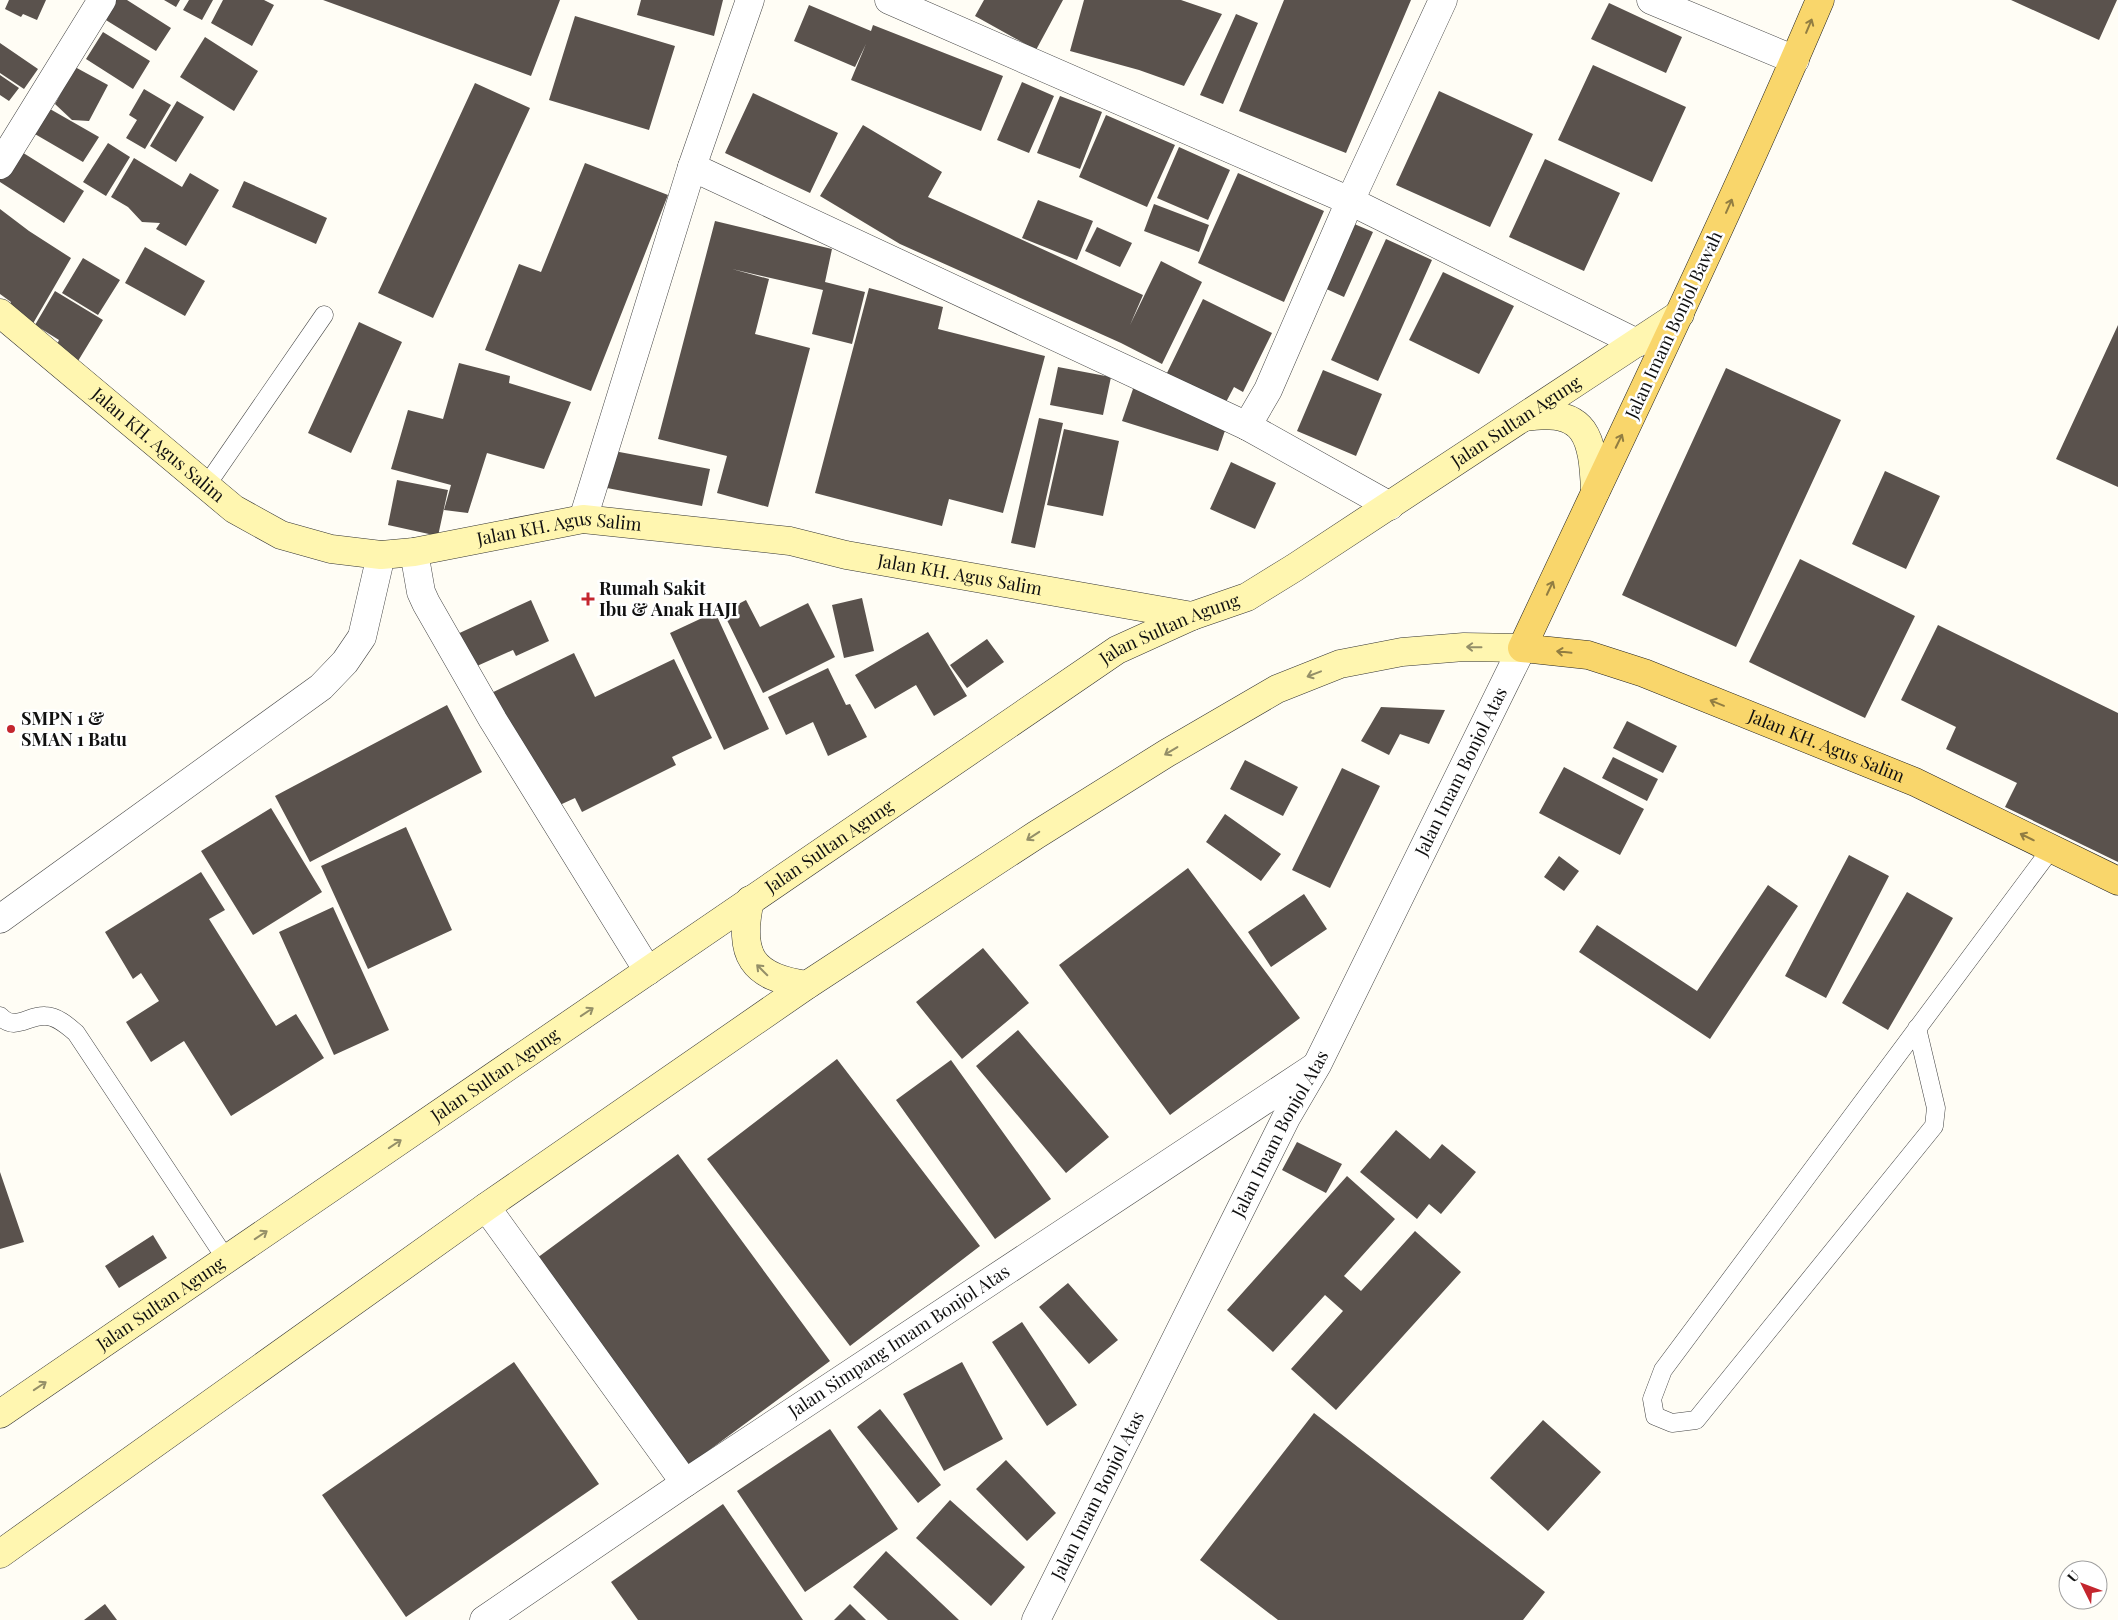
<svg xmlns="http://www.w3.org/2000/svg" width="2118" height="1620" font-family="'Playfair Display',serif">
<rect width="100%" height="100%" fill="#fffdf5"/>
<path fill="#5a524d" d="M 9,0 L 46,0 L 37,20 L 23,14 L 21,17 L 5,9 Z
M 111,0 L 127,0 L 171,28 L 156,51 L 101,17 Z
M 164,0 L 180,0 L 176,7 Z
M 189,0 L 213,0 L 202,20 L 183,10 Z
M 223,0 L 264,0 L 274,5 L 252,46 L 211,23 Z
M 323,0 L 560,0 L 531,76 Z
M 641,0 L 723,0 L 714,36 L 637,15 Z
M 984,0 L 1063,0 L 1036,50 L 975,16 Z
M 1084,0 L 1181,0 L 1222,14 L 1184,86 L 1139,70 L 1070,51 Z
M 1284,0 L 1411,0 L 1346,153 L 1239,111 Z
M 2011,0 L 2117,0 L 2099,40 Z
M 1609,3 L 1682,37 L 1666,73 L 1591,39 Z
M 809,5 L 871,31 L 873,25 L 1003,76 L 981,131 L 851,80 L 866,44 L 855,67 L 794,41 Z
M 1236,14 L 1258,23 L 1223,104 L 1200,95 Z
M 575,16 L 675,46 L 649,130 L 549,100 Z
M 103,32 L 150,61 L 133,89 L 86,59 Z
M 205,37 L 258,71 L 234,111 L 180,77 Z
M 0,43 L 38,69 L 24,89 L 0,73 Z
M 1593,65 L 1686,107 L 1652,182 L 1558,140 Z
M 75,67 L 108,85 L 89,121 L 72,120 L 55,104 Z
M 0,75 L 19,88 L 9,101 L 0,95 Z
M 1022,82 L 1054,96 L 1029,153 L 997,140 Z
M 475,83 L 530,108 L 433,318 L 378,293 Z
M 144,89 L 171,105 L 145,149 L 126,138 L 137,120 L 129,115 Z
M 1439,91 L 1533,134 L 1490,227 L 1396,185 Z
M 753,93 L 838,133 L 810,193 L 725,153 Z
M 1060,96 L 1102,112 L 1080,169 L 1037,153 Z
M 177,101 L 204,117 L 176,162 L 150,146 Z
M 43,105 L 99,137 L 83,162 L 28,130 Z
M 1106,115 L 1175,145 L 1147,207 L 1079,177 Z
M 863,125 L 942,172 L 928,197 L 1143,295 L 1130,325 L 1161,261 L 1202,282 L 1162,364 L 1121,343 L 900,244 L 820,196 Z
M 108,143 L 130,157 L 106,196 L 83,182 Z
M 1179,147 L 1230,170 L 1208,220 L 1157,198 Z
M 17,149 L 84,191 L 64,223 L 0,182 L 0,176 Z
M 134,158 L 182,187 L 190,173 L 219,190 L 186,246 L 156,229 L 160,223 L 142,222 L 128,207 L 111,197 Z
M 1545,159 L 1620,193 L 1584,271 L 1509,237 Z
M 585,163 L 668,195 L 591,391 L 485,350 L 519,264 L 541,272 Z
M 1238,173 L 1324,211 L 1284,302 L 1198,263 Z
M 244,181 L 327,218 L 316,244 L 232,207 Z
M 1038,200 L 1093,221 L 1077,260 L 1022,238 Z
M 1154,204 L 1209,225 L 1199,252 L 1144,231 Z
M 0,209 L 29,231 L 71,258 L 31,327 L 6,312 L 11,302 L 0,294 Z
M 715,221 L 832,249 L 825,282 L 865,292 L 852,344 L 812,334 L 823,290 L 732,269 L 769,279 L 755,334 L 810,348 L 768,507 L 717,493 L 727,456 L 658,439 Z
M 1352,223 L 1373,232 L 1344,297 L 1322,287 Z
M 1097,227 L 1132,243 L 1120,267 L 1085,251 Z
M 1386,239 L 1432,260 L 1378,381 L 1331,360 Z
M 145,247 L 205,281 L 185,316 L 125,283 Z
M 83,258 L 120,280 L 98,315 L 62,293 Z
M 1443,272 L 1514,306 L 1479,374 L 1409,340 Z
M 869,288 L 943,307 L 938,329 L 1045,356 L 1003,513 L 949,499 L 942,526 L 815,493 Z
M 55,291 L 103,320 L 78,361 L 56,347 L 59,340 L 35,325 Z
M 1203,299 L 1272,333 L 1243,392 L 1234,387 L 1225,404 L 1166,375 Z
M 359,322 L 402,342 L 351,453 L 308,433 Z
M 2118,325 L 2118,487 L 2056,459 Z
M 459,363 L 510,376 L 509,383 L 571,402 L 544,469 L 487,453 L 468,513 L 444,510 L 451,485 L 391,469 L 408,410 L 443,419 Z
M 1058,367 L 1111,377 L 1103,415 L 1050,405 Z
M 1726,368 L 1841,420 L 1736,647 L 1622,595 Z
M 1323,370 L 1382,394 L 1356,456 L 1297,431 Z
M 1134,386 L 1228,422 L 1218,451 L 1122,421 Z
M 1039,418 L 1063,423 L 1035,548 L 1011,543 Z
M 1064,429 L 1119,441 L 1103,516 L 1047,505 Z
M 614,451 L 710,469 L 702,506 L 607,488 Z
M 1231,462 L 1276,483 L 1255,529 L 1210,509 Z
M 1885,471 L 1940,496 L 1906,569 L 1852,544 Z
M 397,480 L 448,490 L 438,536 L 388,525 Z
M 1800,559 L 1915,616 L 1865,718 L 1749,662 Z
M 862,598 L 874,651 L 844,658 L 832,605 Z
M 531,600 L 549,641 L 516,656 L 513,650 L 468,670 L 453,636 Z
M 746,600 L 760,627 L 808,603 L 835,657 L 763,693 L 723,612 Z
M 715,612 L 769,729 L 724,750 L 670,633 Z
M 1938,625 L 2118,713 L 2118,862 L 2005,807 L 2017,783 L 1946,749 L 1956,727 L 1901,700 Z
M 928,632 L 967,696 L 934,716 L 916,685 L 875,709 L 855,675 Z
M 987,639 L 1004,662 L 967,688 L 950,665 Z
M 574,653 L 595,697 L 674,659 L 712,738 L 672,757 L 676,765 L 582,812 L 575,798 L 551,809 L 483,697 Z
M 828,668 L 846,705 L 850,704 L 867,737 L 828,756 L 813,722 L 786,735 L 768,697 Z
M 447,705 L 482,772 L 310,862 L 275,796 Z
M 1381,707 L 1445,710 L 1429,744 L 1400,734 L 1389,755 L 1361,741 Z
M 1627,721 L 1677,746 L 1663,773 L 1613,748 Z
M 1613,757 L 1658,779 L 1647,801 L 1602,778 Z
M 1245,760 L 1298,787 L 1283,816 L 1230,789 Z
M 1564,767 L 1644,809 L 1620,855 L 1539,813 Z
M 1342,768 L 1380,786 L 1330,888 L 1292,870 Z
M 271,808 L 322,892 L 253,935 L 201,851 Z
M 1225,814 L 1281,854 L 1261,881 L 1206,842 Z
M 406,827 L 452,930 L 368,969 L 321,866 Z
M 1849,855 L 1889,876 L 1826,998 L 1785,976 Z
M 1559,856 L 1579,871 L 1564,891 L 1544,877 Z
M 1188,868 L 1300,1018 L 1170,1115 L 1059,965 Z
M 201,872 L 225,910 L 209,919 L 276,1026 L 296,1014 L 324,1058 L 231,1116 L 184,1041 L 151,1062 L 126,1022 L 159,1001 L 141,973 L 133,979 L 105,932 Z
M 1768,885 L 1798,906 L 1710,1039 L 1579,952 L 1597,925 L 1697,991 Z
M 1907,892 L 1953,918 L 1888,1030 L 1842,1003 Z
M 1304,894 L 1327,929 L 1271,967 L 1248,932 Z
M 333,907 L 389,1030 L 334,1055 L 279,932 Z
M 983,948 L 1029,1003 L 962,1059 L 916,1002 Z
M 1018,1030 L 1109,1137 L 1066,1173 L 976,1066 Z
M 837,1059 L 980,1246 L 850,1346 L 707,1159 Z
M 951,1060 L 1051,1199 L 995,1239 L 896,1100 Z
M 1396,1130 L 1430,1159 L 1442,1144 L 1476,1172 L 1441,1214 L 1429,1204 L 1417,1219 L 1360,1172 Z
M 1297,1142 L 1342,1164 L 1326,1193 L 1282,1170 Z
M 678,1154 L 830,1361 L 689,1465 L 537,1258 Z
M 0,1172 L 24,1242 L 0,1249 Z
M 1347,1176 L 1395,1219 L 1344,1276 L 1361,1291 L 1415,1231 L 1461,1272 L 1336,1410 L 1291,1369 L 1343,1311 L 1325,1295 L 1273,1352 L 1227,1310 Z
M 153,1235 L 167,1258 L 119,1288 L 105,1266 Z
M 1068,1283 L 1118,1340 L 1089,1364 L 1039,1307 Z
M 1022,1322 L 1077,1405 L 1047,1426 L 992,1342 Z
M 514,1362 L 599,1484 L 406,1617 L 322,1495 Z
M 962,1362 L 1003,1439 L 944,1471 L 903,1394 Z
M 880,1409 L 941,1485 L 918,1503 L 857,1427 Z
M 1314,1413 L 1545,1592 L 1523,1620 L 1278,1620 L 1200,1560 Z
M 1543,1420 L 1601,1472 L 1548,1531 L 1490,1478 Z
M 830,1429 L 898,1529 L 805,1592 L 737,1491 Z
M 1006,1460 L 1056,1513 L 1027,1541 L 976,1489 Z
M 950,1500 L 1025,1567 L 991,1606 L 916,1538 Z
M 723,1504 L 803,1620 L 638,1620 L 611,1582 Z
M 886,1551 L 959,1620 L 888,1620 L 853,1587 Z
M 105,1604 L 117,1620 L 84,1620 Z
M 850,1604 L 866,1620 L 834,1620 Z"/>
<g fill="none" stroke-linecap="round" stroke-linejoin="round">
<defs>
<path id="lane" d="M 206,486 L 324,315
M 0,1016 C 15,1032 28,1015 45,1016 C 57,1016 68,1026 76,1033 L 226,1259
M 1917,1028 L 1936,1108 L 1934,1126 L 1696,1420 L 1672,1423 L 1655,1416 L 1652,1399 L 1663,1370 L 2051,849"/>
<g id="street">
<path d="M 889,0 L 1350,201 L 1637,343"/>
<path d="M 1651,0 L 1795,60"/>
<path d="M 0,165 L 102,0"/>
<path d="M 692,167 L 1247,426 L 1268,390 L 1350,201 L 1443,0"/>
<path d="M 1247,426 L 1390,506"/>
<path d="M 583,519 L 692,167 L 750,0"/>
<path d="M 414,552 L 421,592 L 426,603 L 493,720 L 648,971"/>
<path d="M 0,919 L 321,687 L 345,662 L 362,637 L 381,555"/>
<path d="M 486,1207 L 685,1483"/>
<path id="s1" d="M 484,1620 L 685,1483 L 1313,1068"/>
<path id="s2" d="M 1036,1620 L 1286,1118 L 1317,1065 L 1522,648"/>
</g>
<g id="secondary">
<path id="s3" d="M 0,313 L 234,509 L 281,535 L 331,549 L 381,555 L 414,552 L 583,519 L 790,541 L 846,555 L 1192,616"/>
<path d="M 1525,417 C 1587,407 1593,438 1595,492"/>
<path d="M 750,900 C 738,955 751,977 807,985"/>
<path id="s4" d="M 0,1414 L 1117,650 L 1192,616 L 1247,597 L 1294,568 L 1680,314"/>
<path d="M 0,1554 L 486,1207 L 807,985 L 1036,835 L 1167,753 L 1277,689 L 1340,664 L 1402,652 L 1464,647 L 1522,648"/>
</g>
<g id="primary">
<path id="s5" d="M 1820,0 C 1727,219 1623,432 1522,648 L 1588,655 L 1644,673 L 1915,782 L 2118,881"/>
</g>
</defs>
<use href="#lane" stroke="#444" stroke-width="19"/>
<use href="#street" stroke="#444" stroke-width="29"/>
<use href="#secondary" stroke="#333" stroke-width="29"/>
<use href="#primary" stroke="#222" stroke-width="29"/>
<use href="#lane" stroke="#fff" stroke-width="18"/>
<use href="#street" stroke="#fff" stroke-width="28"/>
<use href="#secondary" stroke="#fff6b0" stroke-width="28"/>
<use href="#primary" stroke="#f9d66b" stroke-width="28"/>
</g>
<defs><path id="oneway-shaft" d="M-6 0H5M1.5-3L5.5 0L1.5 3" fill="none" stroke-width="1.6" stroke-linecap="round" stroke-linejoin="round" transform="scale(1.25)"/></defs>
<g stroke="#917d42">
<use href="#oneway-shaft" transform="translate(1809 26) rotate(-67)"/>
<use href="#oneway-shaft" transform="translate(1729 206) rotate(-66)"/>
<use href="#oneway-shaft" transform="translate(1619 441) rotate(-64)"/>
<use href="#oneway-shaft" transform="translate(1550 588) rotate(-65)"/>
<use href="#oneway-shaft" transform="translate(1564 652) rotate(-174)"/>
<use href="#oneway-shaft" transform="translate(1717 703) rotate(-158)"/>
<use href="#oneway-shaft" transform="translate(2027 837) rotate(-154)"/>
</g>
<g stroke="#948f68">
<use href="#oneway-shaft" transform="translate(1474 647) rotate(-179)"/>
<use href="#oneway-shaft" transform="translate(1314 674) rotate(159)"/>
<use href="#oneway-shaft" transform="translate(1171 751) rotate(149)"/>
<use href="#oneway-shaft" transform="translate(1033 836) rotate(147)"/>
<use href="#oneway-shaft" transform="translate(762 970) rotate(-135)"/>
<use href="#oneway-shaft" transform="translate(587 1012) rotate(-34)"/>
<use href="#oneway-shaft" transform="translate(395 1144) rotate(-34)"/>
<use href="#oneway-shaft" transform="translate(261 1235) rotate(-34)"/>
<use href="#oneway-shaft" transform="translate(40 1386) rotate(-34)"/>
</g>
<g fill="#c4262e" stroke="#fff" stroke-width="2">
<path d="M585.5 591.5h5v5h5v5h-5v5h-5v-5h-5v-5h5z"/>
<circle cx="11" cy="729" r="5"/>
</g>
<g text-anchor="middle" stroke-width="5" stroke-linejoin="round" paint-order="stroke">
<g font-size="18" fill="#111" stroke="#fff">
<text transform="translate(1674 325) rotate(-65)" y="6">Jalan Imam Bonjol Bawah</text>
<text dy="6" stroke="none"><textPath href="#s4" startOffset="1815">Jalan Sultan Agung</textPath></text>
<text dy="6" stroke="none"><textPath href="#s3" startOffset="206">Jalan KH. Agus Salim</textPath></text>
<text dy="6" stroke="none"><textPath href="#s3" startOffset="642">Jalan KH. Agus Salim</textPath></text>
<text dy="6" stroke="none"><textPath href="#s3" startOffset="1048">Jalan KH. Agus Salim</textPath></text>
<text dy="6" stroke="none"><textPath href="#s4" startOffset="1410">Jalan Sultan Agung</textPath></text>
<text dy="6" stroke="none"><textPath href="#s5" startOffset="1035">Jalan KH. Agus Salim</textPath></text>
<text dy="6" stroke="none"><textPath href="#s2" startOffset="949">Jalan Imam Bonjol Atas</textPath></text>
<text dy="6" stroke="none"><textPath href="#s4" startOffset="1005">Jalan Sultan Agung</textPath></text>
<text dy="6" stroke="none"><textPath href="#s4" startOffset="600">Jalan Sultan Agung</textPath></text>
<text dy="6" stroke="none"><textPath href="#s2" startOffset="544">Jalan Imam Bonjol Atas</textPath></text>
<text dy="6" stroke="none"><textPath href="#s4" startOffset="195">Jalan Sultan Agung</textPath></text>
<text dy="6" stroke="none"><textPath href="#s1" startOffset="500">Jalan Simpang Imam Bonjol Atas</textPath></text>
<text dy="6" stroke="none"><textPath href="#s2" startOffset="139">Jalan Imam Bonjol Atas</textPath></text>
</g>
<g font-size="18" font-weight="bold" fill="#111" stroke="#fff" text-anchor="start">
<text x="599" y="595">Rumah Sakit<tspan x="599" dy="21">Ibu &amp; Anak HAJI</tspan></text>
<text x="21" y="725">SMPN 1 &amp;<tspan x="21" dy="21">SMAN 1 Batu</tspan></text>
</g>
</g>
<g transform="translate(2083 1585) rotate(312)"><circle r="24" fill="#ffffff" stroke="#a0a0a0"/>
<path d="M0-4L9 19L0 12L-9 19Z" fill="#c4262e"/>
<text y="-8" font-size="14" font-weight="bold" text-anchor="middle" fill="#111111">U</text>
</g>
</svg>
